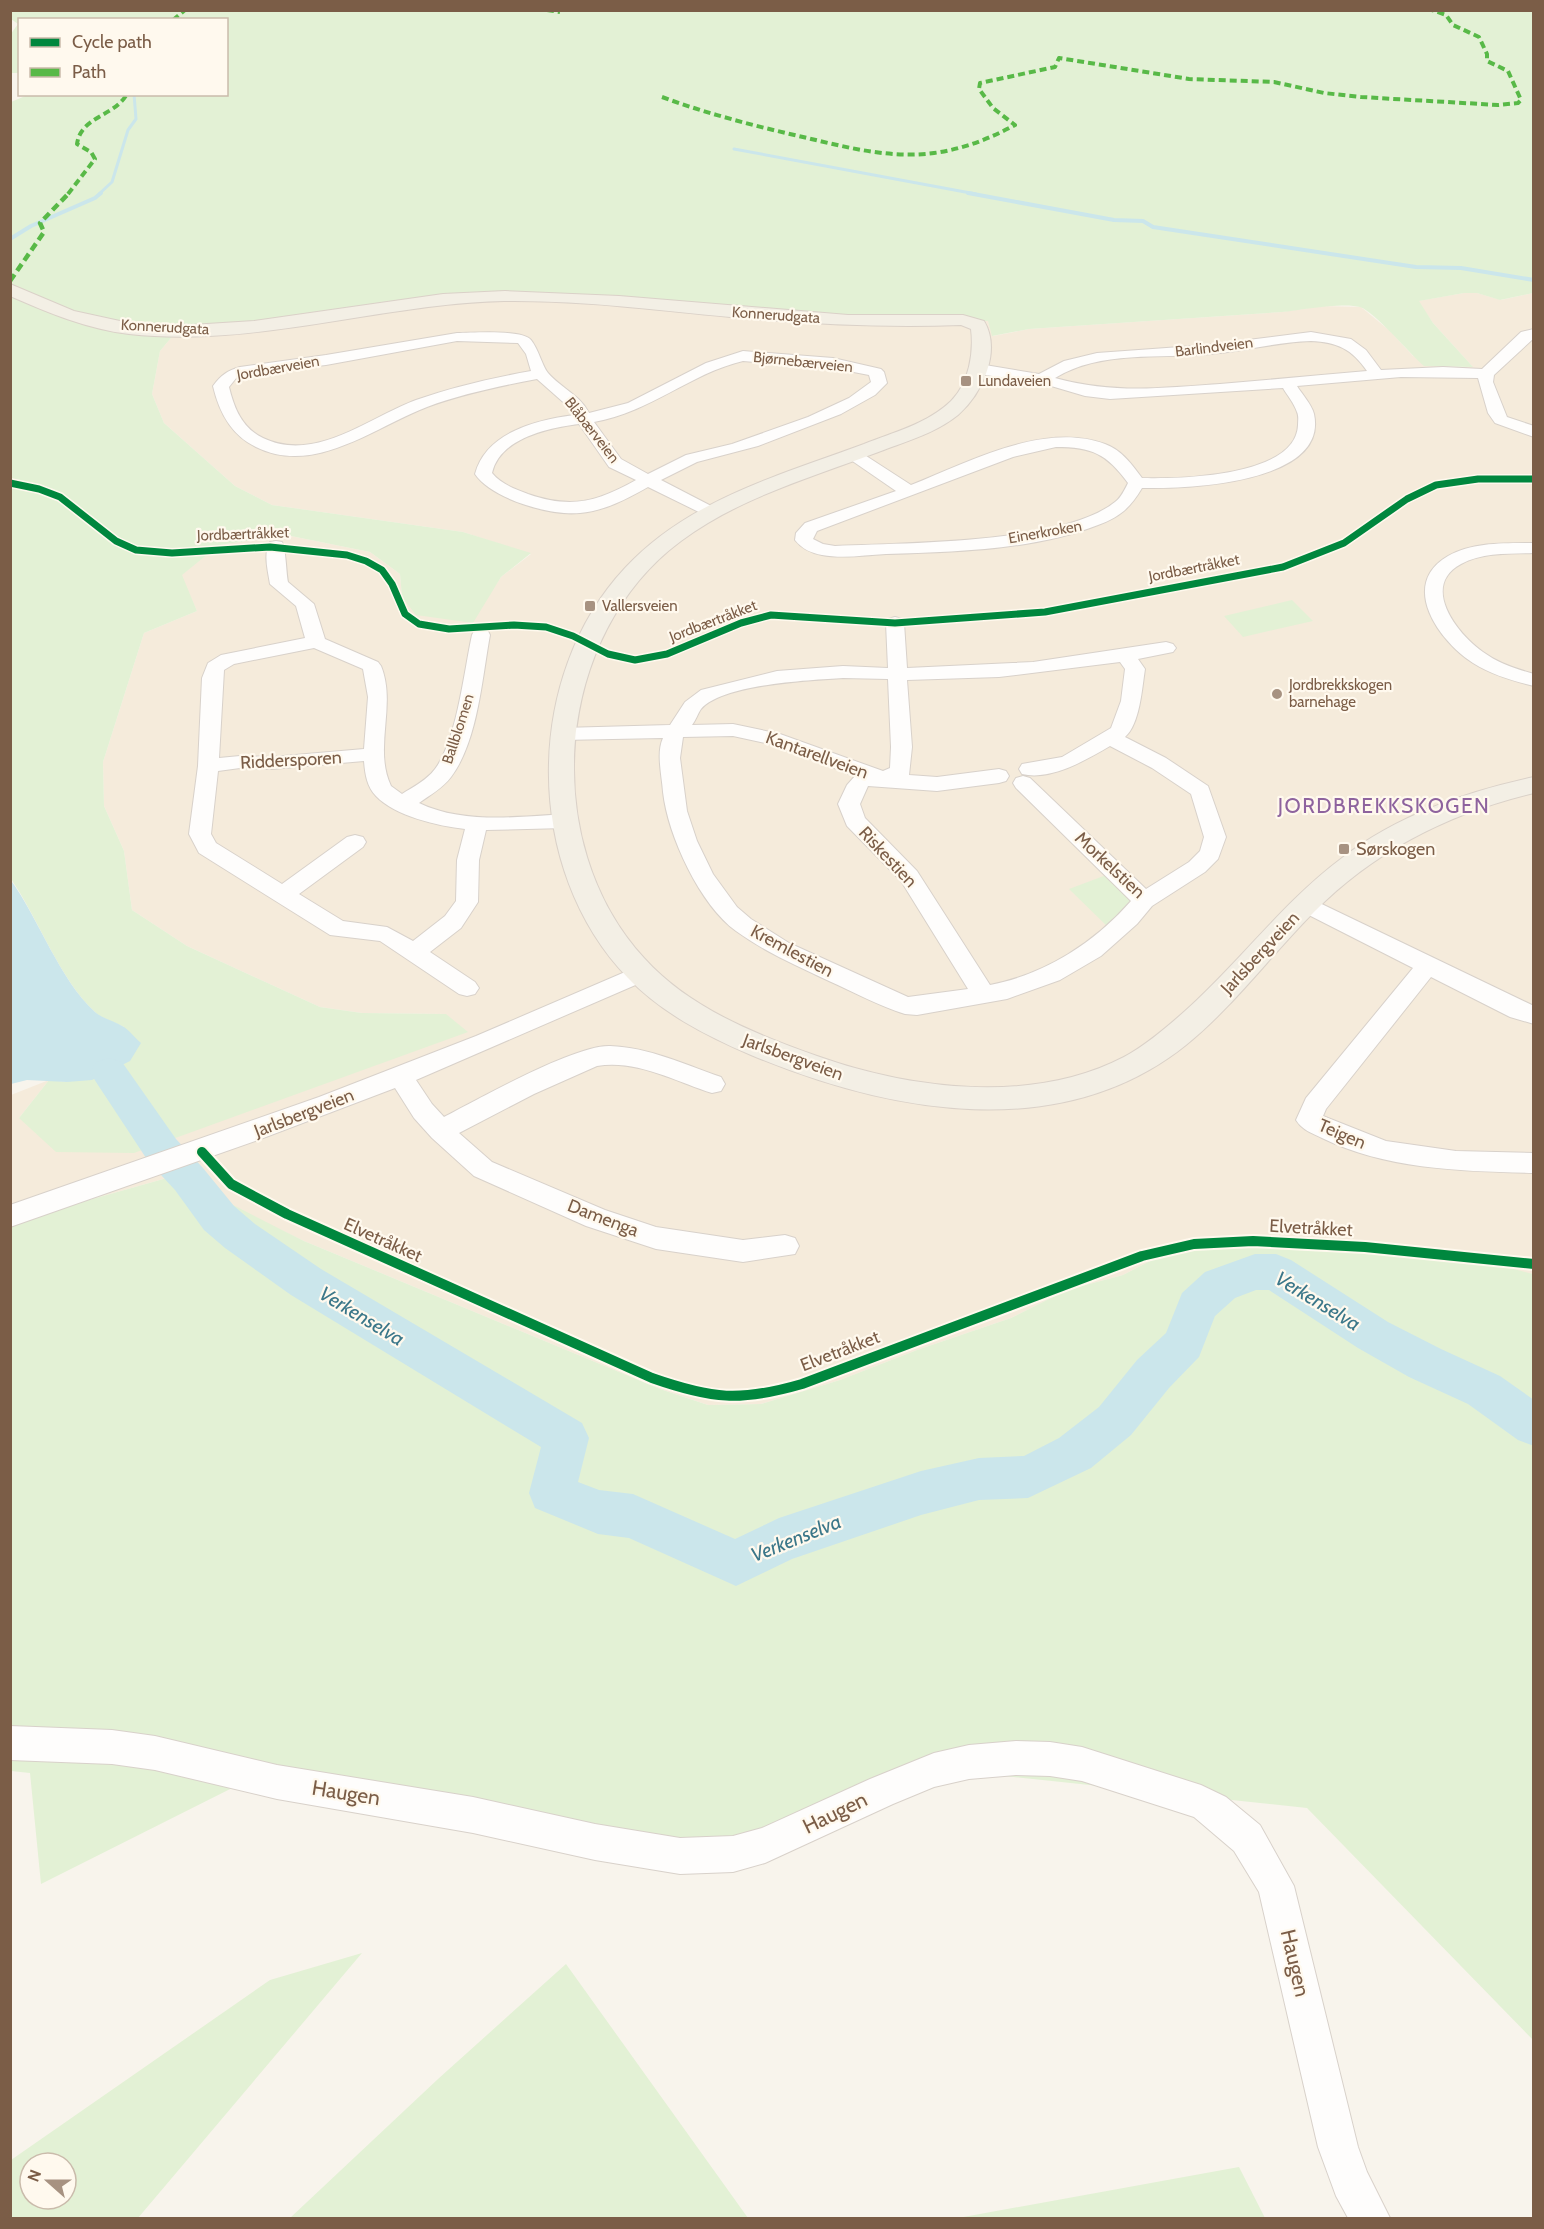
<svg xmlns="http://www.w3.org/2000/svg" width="1544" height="2229" font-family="Cabin,sans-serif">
<rect width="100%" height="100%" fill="#f8f4ec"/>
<path fill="#f5ebdb" d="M 1464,293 L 1477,293 L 1501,300 L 1533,293 L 1533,1274 L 1312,1243 L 1216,1242 L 1179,1246 L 1123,1275 L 1067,1290 L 1011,1318 L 917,1350 L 840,1380 L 761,1404 L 708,1405 L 660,1389 L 304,1241 L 249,1215 L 220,1197 L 174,1176 L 11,1222 L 11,1095 L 49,1080 L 19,1118 L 446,1014 L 362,1013 L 320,1007 L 187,946 L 132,910 L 124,851 L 104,806 L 103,762 L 144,633 L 197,611 L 181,575 L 219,545 L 286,535 L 370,552 L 400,574 L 402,597 L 491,592 L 501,577 L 531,554 L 463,532 L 272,505 L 235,486 L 164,423 L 152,394 L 160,351 L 176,332 L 459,294 L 878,321 L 988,321 L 993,336 L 1029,329 L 1282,312 L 1322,306 L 1361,307 L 1390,331 L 1413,356 L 1450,368 L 1472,366 L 1433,323 L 1418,301 Z"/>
<path fill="#e3f1d5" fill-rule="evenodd" d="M 11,10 L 1533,11 L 1533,293 L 1500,300 L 1477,293 L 1464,293 L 1419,301 L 1433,323 L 1473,367 L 1424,366 C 1409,353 1375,312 1360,307 C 1344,302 1299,310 1282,312 L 1029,329 L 992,336 L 988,321 L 878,321 L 527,294 L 176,332 L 160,351 L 152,394 L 164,423 L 235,486 L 272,505 L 463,532 L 531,553 L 501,577 L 473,623 L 416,615 L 402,597 L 400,574 L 370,552 L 286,535 L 219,545 L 182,575 L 197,611 L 144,633 L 103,762 L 104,806 L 124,851 L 132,910 L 187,946 L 320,1007 L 362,1013 L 446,1014 L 468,1032 L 134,1153 L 56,1152 L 19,1118 L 49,1080 L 67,1082 L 124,1027 C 115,1022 102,1019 95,1012 C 60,980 38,918 11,879 L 11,102 L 30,94 L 226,94 L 226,20 L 20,20 L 19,73 L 11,73 L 10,35 L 18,24 L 11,19 Z
M 1292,600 L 1313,621 L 1243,637 L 1224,616 Z
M 1109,874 L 1129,894 L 1132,904 L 1110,929 L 1069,889 Z
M 174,1176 C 218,1196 261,1220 304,1241 L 660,1389 L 708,1405 L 761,1404 L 840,1380 L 917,1350 L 1011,1318 L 1067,1290 L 1123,1275 L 1179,1246 L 1216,1242 L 1312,1243 L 1474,1259 L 1533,1274 L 1533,2040 L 1307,1808 L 910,1766 L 725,1847 L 264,1772 L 41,1884 L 30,1773 L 11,1771 L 11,1222 Z
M 362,1953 L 138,2218 L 11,2218 L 11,2160 L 270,1980 ZM 30,2163 L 66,2163 L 66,2199 L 30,2199 Z
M 566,1964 L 748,2218 L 290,2218 L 438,2079 Z
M 1239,2167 L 1265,2218 L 958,2218 Z"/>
<path fill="#cbe6eb" d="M 10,879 C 39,919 59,979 95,1012 C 103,1019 115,1021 124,1027 C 130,1031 135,1038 141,1043 L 130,1061 L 92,1080 L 67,1082 L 27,1080 L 11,1084 Z"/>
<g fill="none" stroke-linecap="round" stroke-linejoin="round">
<path stroke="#cbe6eb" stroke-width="3" d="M 734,149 L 976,194
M 99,194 L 112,182 L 128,130 L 136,119 L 134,94"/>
<path stroke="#cbe6eb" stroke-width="4" d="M 968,193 L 1114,220 L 1143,221 L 1153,227 L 1416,267 L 1461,268 L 1534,280
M 10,239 L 31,226 L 95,198 L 101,193"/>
<path fill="#cbe6eb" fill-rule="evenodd" d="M 109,1058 L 122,1062 L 176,1139 L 203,1168 L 234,1206 L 255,1224 L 321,1269 L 582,1423 L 589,1438 L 578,1482 L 599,1490 L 633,1494 L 735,1539 L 779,1518 L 921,1471 L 979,1458 L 1024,1456 L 1059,1438 L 1099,1407 L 1137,1360 L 1166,1333 L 1182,1293 L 1205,1272 L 1255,1254 L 1276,1254 L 1291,1260 L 1388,1322 L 1441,1349 L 1500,1376 L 1534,1400 L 1534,1446 L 1518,1440 L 1468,1404 L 1409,1377 L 1358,1348 L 1269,1290 L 1256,1290 L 1235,1298 L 1215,1316 L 1199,1357 L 1169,1388 L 1131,1435 L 1091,1468 L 1028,1498 L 979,1500 L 921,1515 L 792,1559 L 736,1586 L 629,1538 L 598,1534 L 535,1508 L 529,1493 L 541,1447 L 291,1295 L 225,1248 L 204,1230 L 175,1190 L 148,1161 L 96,1082 L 90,1072 L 96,1062 Z"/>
<defs>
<path id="minor" d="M 1534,329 L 1534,338 L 1494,375 L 1493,382 L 1507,417 L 1534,426 L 1534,437 L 1495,423 L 1488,413 L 1478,378 L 1401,377 L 1297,386 C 1302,394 1312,405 1314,414 C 1329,484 1185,489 1142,488 C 1130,508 1120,517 1098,525 C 1035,550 954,552 886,554 C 866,555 843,559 822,555 C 811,553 802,549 795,540 L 796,533 L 805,523 L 896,491 L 848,458 L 846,455 L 848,452 L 860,452 L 911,485 C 967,463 1044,421 1105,444 C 1122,450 1132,465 1142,478 C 1179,479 1296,477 1298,425 C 1298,421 1299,416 1297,412 C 1294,403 1287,395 1283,388 L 1110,399 L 1085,396 L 1041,383 L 979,374 L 974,372 L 971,369 L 974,366 L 979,364 L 1039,374 L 1064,361 L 1097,353 L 1208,345 L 1311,332 L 1351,339 L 1366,350 L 1381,370 L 1443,367 L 1482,369 L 1521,332 ZM 1311,341 C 1337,342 1352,349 1367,371 C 1318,375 1269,380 1220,384 C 1160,388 1113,394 1055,378 C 1100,350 1160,359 1211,354 C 1245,351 1278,342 1311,341 ZM 1056,447 C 1092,447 1107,454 1128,483 C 1125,489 1121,498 1115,502 C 1063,544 903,543 835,546 L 823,544 L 813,539 L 817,531 L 1013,457 Z
M 457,333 C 472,333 522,329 531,340 C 539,350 542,366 548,373 C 561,388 580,395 589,413 L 628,403 L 706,363 L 743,351 L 833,358 L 881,369 L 884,372 L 887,383 L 875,395 L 841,414 L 758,446 L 697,462 L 661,480 L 717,509 L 720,513 L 717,517 L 711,518 L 648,487 C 627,499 604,511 580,513 C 550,516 492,499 475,474 C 486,432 537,420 574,415 L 571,409 L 537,379 C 500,386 462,394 427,407 C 373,428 314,476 256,447 C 231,435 219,412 213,386 C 221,375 227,371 240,367 L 326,355 ZM 457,341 L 518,343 L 526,354 L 531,371 C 492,378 453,387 416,400 C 368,418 315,463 263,438 C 242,428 234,408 229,387 L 237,377 L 247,374 L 326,365 ZM 743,361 L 833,368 L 869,375 L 871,382 L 849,398 L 808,417 L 732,444 L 686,455 L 648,474 L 621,459 L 594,422 C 651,412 689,374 743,361 ZM 579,424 L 609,467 L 636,480 C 597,502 571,509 528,494 C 515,489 501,484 492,473 C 500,438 548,428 579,424 Z
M 276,541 L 282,542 C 286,549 286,572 288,582 L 314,604 L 325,639 L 378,662 L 381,666 C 397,705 373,748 391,786 L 402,794 C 413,787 427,780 435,769 C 457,740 464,671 472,635 L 474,631 L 488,631 L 490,635 C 482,678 478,741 451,777 C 443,788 430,795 419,803 C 462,824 518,817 565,814 L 573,816 L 576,821 L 573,826 L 565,828 L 486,830 L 479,860 L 478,902 L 461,928 L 430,952 L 475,982 L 479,988 L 475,994 L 467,996 L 459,994 L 380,941 L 330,935 L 199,853 L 189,834 L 198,766 L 202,678 L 208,663 L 221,655 L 305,638 L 296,606 L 270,584 C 268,571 263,554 270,542 ZM 314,648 L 363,669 L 368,697 L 364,749 L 272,757 L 240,756 L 219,758 L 224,670 L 234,664 ZM 364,761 C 365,774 367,787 376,796 C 395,816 438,826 465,829 L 457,860 L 456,901 L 445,916 L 413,941 L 387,927 L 343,921 L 299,894 L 363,847 L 366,842 L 363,837 L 355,835 L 347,837 L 282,884 L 216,843 L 211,834 L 218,771 L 240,768 L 272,769 Z
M 1534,543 L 1534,553 C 1510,554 1483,552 1461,564 C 1420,586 1457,634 1483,652 C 1498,663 1516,669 1534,674 L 1534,686 C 1513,681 1492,675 1473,663 C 1440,642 1398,585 1448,556 C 1473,542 1505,543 1534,543 Z
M 895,617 L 902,619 L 904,623 L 907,668 L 1033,662 L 1166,642 L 1173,644 L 1176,648 L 1173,652 L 1138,659 L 1145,669 C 1142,688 1140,724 1125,737 L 1166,758 L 1208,786 L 1226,837 L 1218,859 L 1205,872 L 1152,906 L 1137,924 L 1101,956 L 1060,980 L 1007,999 L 917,1015 L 905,1014 C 879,1006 854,992 829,981 C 797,966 765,952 736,931 C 700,905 668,836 663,792 C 662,776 656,753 663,738 L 562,740 L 555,738 L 552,734 L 555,730 L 562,728 L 670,725 L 685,702 L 701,690 L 777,671 L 843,666 L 888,668 L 886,623 L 888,619 ZM 1120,662 L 1125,669 L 1121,701 L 1111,728 L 1062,757 L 1022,764 L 1019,769 L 1022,774 C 1051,781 1086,760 1110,746 L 1152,768 L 1191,794 L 1204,837 L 1200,851 L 1189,862 L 1146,889 L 1030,778 L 1023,776 L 1016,778 L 1013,783 L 1016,788 L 1131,901 C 1094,943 1046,974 990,985 L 917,871 L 865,818 L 860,804 L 868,786 L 937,791 L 999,783 L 1006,781 L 1009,776 L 1006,771 L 999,769 L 937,777 L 909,775 L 912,747 L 907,680 L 999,677 ZM 843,678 L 888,679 L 891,747 L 890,768 L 883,771 L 780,734 L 733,724 L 692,725 C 696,720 698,713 701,709 C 722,684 812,680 843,678 ZM 733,736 L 774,745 L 855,776 L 847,785 L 838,804 L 847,826 L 901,881 L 968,989 L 908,997 L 789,943 L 751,919 L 737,907 L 713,874 L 697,841 L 687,811 L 680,758 L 683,737 Z
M 1305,896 L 1534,1006 L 1534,1024 L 1510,1017 L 1431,977 L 1326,1109 L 1323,1116 L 1386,1141 L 1456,1151 L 1534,1153 L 1534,1173 C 1461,1171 1388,1170 1322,1138 C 1312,1133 1302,1130 1296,1120 L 1306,1098 L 1413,968 L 1297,909 L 1294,904 L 1297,899 Z
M 639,966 L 647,968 L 651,974 L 647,980 L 416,1080 L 432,1104 L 444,1117 C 479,1099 574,1045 610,1046 C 648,1047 686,1065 721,1077 L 725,1084 L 721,1091 L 712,1093 C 677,1082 636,1059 597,1066 L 534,1094 L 459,1133 L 492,1162 L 605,1210 L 656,1227 L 743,1240 L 785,1235 L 795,1238 L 799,1246 L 795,1254 L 743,1262 L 656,1249 L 586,1226 L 474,1176 L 432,1138 L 414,1118 L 395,1088 L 258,1140 L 10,1227 L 10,1205 L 319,1097 L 476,1036 Z
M 10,1726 L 112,1730 L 155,1736 L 277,1765 L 473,1797 L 595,1824 L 680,1838 L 733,1836 L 762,1828 L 870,1779 L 934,1753 L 969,1745 L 1016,1741 L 1050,1742 L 1082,1747 L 1201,1785 L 1226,1797 L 1260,1825 L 1294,1886 L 1358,2147 L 1367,2172 L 1390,2218 L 1348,2218 L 1336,2196 L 1318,2147 L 1259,1892 L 1234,1851 L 1194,1817 L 1082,1781 L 1050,1776 L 1016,1775 L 969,1779 L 934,1787 L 893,1804 L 765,1863 L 733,1872 L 680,1874 L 595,1860 L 473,1833 L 277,1799 L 155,1770 L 112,1764 L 10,1760 Z"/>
<path id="major" d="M 10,284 L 74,311 L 129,323 L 191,325 L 254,321 L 443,294 L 505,291 L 619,296 L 848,315 L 963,315 L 984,321 C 1002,351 982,394 958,415 C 936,433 907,441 881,451 C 813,477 740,497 681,541 C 554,635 538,843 644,958 C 689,1008 755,1034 817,1056 C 910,1089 1032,1105 1124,1057 C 1146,1045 1166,1028 1185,1011 C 1240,962 1283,902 1342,858 C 1398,815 1465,792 1534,777 L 1534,793 C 1450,813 1375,850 1314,912 C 1271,955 1234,1006 1186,1045 C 1060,1146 887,1112 751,1055 C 706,1036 662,1013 628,978 C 523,870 523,677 625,568 C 688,500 780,475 864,444 C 894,432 927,424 951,401 C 969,383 974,353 971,329 L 961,325 C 884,328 807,324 730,317 C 655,310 579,300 504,301 C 379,304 255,348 129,334 C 87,329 49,313 10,296 Z"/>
</defs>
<use href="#minor" stroke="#d8d1ca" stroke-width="2"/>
<use href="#major" stroke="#dad1c8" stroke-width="2"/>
<use href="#minor" fill="#fefdfc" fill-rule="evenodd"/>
<use href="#major" fill="#f3efe5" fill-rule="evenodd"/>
<path stroke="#58b947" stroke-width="4" stroke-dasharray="7 4" stroke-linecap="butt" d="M 547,10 L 560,12
M 173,20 L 185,10
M 662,97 C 708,114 755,126 803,137 C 845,147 890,159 934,153 C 963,149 989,139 1015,125 L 993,108 L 979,89 L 980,83 L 1055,67 L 1059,58 L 1189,79 L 1274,82 L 1324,93 L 1361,97 L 1498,105 L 1518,103 L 1521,100 L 1508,71 L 1487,61 L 1487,54 L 1479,37 L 1453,25 L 1446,15 L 1432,10
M 68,194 L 95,159 L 91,152 L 77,144 C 81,116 114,117 127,94"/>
<path stroke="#58b947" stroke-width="4.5" stroke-dasharray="8 4.5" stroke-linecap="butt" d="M 10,281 L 44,232 L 40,223 L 69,193"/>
<defs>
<path id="cycleway-far1" d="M 10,483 L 39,489 L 60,497 L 116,541 L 136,550 L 172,553 L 270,547 L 347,555 L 366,561 L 382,570 L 392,584 L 405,614 L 419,624 L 449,629 L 514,625 L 546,627 L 573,636 L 608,654 L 635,660 L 667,654 L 741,623 L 771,615 L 895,623 L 1045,612 L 1283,567 L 1344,543 L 1407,499 L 1436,485 L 1478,479 L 1534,479"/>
<path id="cycleway" d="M 202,1152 L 231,1184 L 287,1214 L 652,1378 C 712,1399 740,1402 802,1384 L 1142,1256 L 1194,1244 L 1253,1241 L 1365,1247 L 1534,1264"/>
</defs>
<use href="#cycleway-far1" stroke="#fff9ee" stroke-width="10"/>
<use href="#cycleway" stroke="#fff9ee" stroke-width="14"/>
<use href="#cycleway-far1" stroke="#00873e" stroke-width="7"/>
<use href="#cycleway" stroke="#00873e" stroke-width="10"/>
</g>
<g fill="#a79281" stroke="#fff9ee" stroke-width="2">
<rect x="960" y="375" width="12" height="12" rx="3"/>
<rect x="584" y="600" width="12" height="12" rx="3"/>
<circle cx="1277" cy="694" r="6"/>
<rect x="1338" y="843" width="12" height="12" rx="3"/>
</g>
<g text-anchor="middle" stroke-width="4.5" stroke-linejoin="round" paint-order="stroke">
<g font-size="15" fill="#7b5d47" stroke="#fff9ee">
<text transform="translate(776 315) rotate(4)" y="5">Konnerudgata</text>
<text transform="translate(165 327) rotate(3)" y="5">Konnerudgata</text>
<text transform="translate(1214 347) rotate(-7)" y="5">Barlindveien</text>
<text transform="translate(803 362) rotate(6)" y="5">Bjørnebærveien</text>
<text transform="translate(278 368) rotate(-10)" y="5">Jordbærveien</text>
<text transform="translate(592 430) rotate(52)" y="5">Blåbærveien</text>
<text transform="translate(1045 532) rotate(-10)" y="5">Einerkroken</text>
<text transform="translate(243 534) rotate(-2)" y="5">Jordbærtråkket</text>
<text transform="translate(1194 568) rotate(-11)" y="5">Jordbærtråkket</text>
<text transform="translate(713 621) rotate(-21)" y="5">Jordbærtråkket</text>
<text transform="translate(458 729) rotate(-72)" y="5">Ballblomen</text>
</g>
<g font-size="15" fill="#7b5d47" stroke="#fff9ee" text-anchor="start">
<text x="978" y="386">Lundaveien</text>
<text x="602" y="611">Vallersveien</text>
<text x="1289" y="690">Jordbrekkskogen<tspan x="1289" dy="17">barnehage</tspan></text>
</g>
<g font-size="18" fill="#7b5d47" stroke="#fff9ee">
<text transform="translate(817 755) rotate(20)" y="6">Kantarellveien</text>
<text transform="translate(291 760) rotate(-3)" y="6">Riddersporen</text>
<text transform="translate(888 857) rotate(47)" y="6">Riskestien</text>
<text transform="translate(1110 865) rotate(43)" y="6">Morkelstien</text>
<text transform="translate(792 951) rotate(28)" y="6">Kremlestien</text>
<text transform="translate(1260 953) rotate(-47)" y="6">Jarlsbergveien</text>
<text transform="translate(793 1057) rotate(20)" y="6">Jarlsbergveien</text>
<text transform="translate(304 1113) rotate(-21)" y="6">Jarlsbergveien</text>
<text transform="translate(1342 1134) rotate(23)" y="6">Teigen</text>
<text transform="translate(603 1218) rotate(21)" y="6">Damenga</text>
<text transform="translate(1311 1228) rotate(3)" y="6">Elvetråkket</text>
<text transform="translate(383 1240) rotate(24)" y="6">Elvetråkket</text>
<text transform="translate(840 1351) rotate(-21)" y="6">Elvetråkket</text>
</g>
<g font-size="18" fill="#7b5d47" stroke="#fff9ee" text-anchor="start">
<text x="1356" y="855">Sørskogen</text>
</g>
<g font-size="20" font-style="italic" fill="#3b7789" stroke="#fff9ee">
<text transform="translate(1318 1301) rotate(31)" y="7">Verkenselva</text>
<text transform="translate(362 1316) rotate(31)" y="7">Verkenselva</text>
<text transform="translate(796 1538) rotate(-22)" y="7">Verkenselva</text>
</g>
<g font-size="21" letter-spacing="1.5" fill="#8e639e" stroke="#fff9ee">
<text x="1384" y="813">JORDBREKKSKOGEN</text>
</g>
<g font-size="21" fill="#7b5d47" stroke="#fff9ee">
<text transform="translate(346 1793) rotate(9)" y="7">Haugen</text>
<text transform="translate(835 1813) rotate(-26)" y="7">Haugen</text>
<text transform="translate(1295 1963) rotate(77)" y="7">Haugen</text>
</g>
</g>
<rect width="1544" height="2229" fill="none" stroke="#7b5d47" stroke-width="24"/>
<rect x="18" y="18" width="210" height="78" fill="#fff9ee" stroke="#cabbab" stroke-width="1.5"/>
<rect x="30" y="38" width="30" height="9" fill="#00873e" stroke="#cabbab" stroke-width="1.5"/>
<text x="72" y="48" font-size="18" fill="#7b5d47">Cycle path</text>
<rect x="30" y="68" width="30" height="9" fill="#58b947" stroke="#cabbab" stroke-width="1.5"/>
<text x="72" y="78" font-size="18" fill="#7b5d47">Path</text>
<g transform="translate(48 2181) rotate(291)"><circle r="28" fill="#fff9ee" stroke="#cabbab" stroke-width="1.5"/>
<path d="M0-4.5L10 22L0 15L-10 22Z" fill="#a79281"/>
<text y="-9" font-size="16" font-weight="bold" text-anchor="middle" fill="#7b5d47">N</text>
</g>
</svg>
